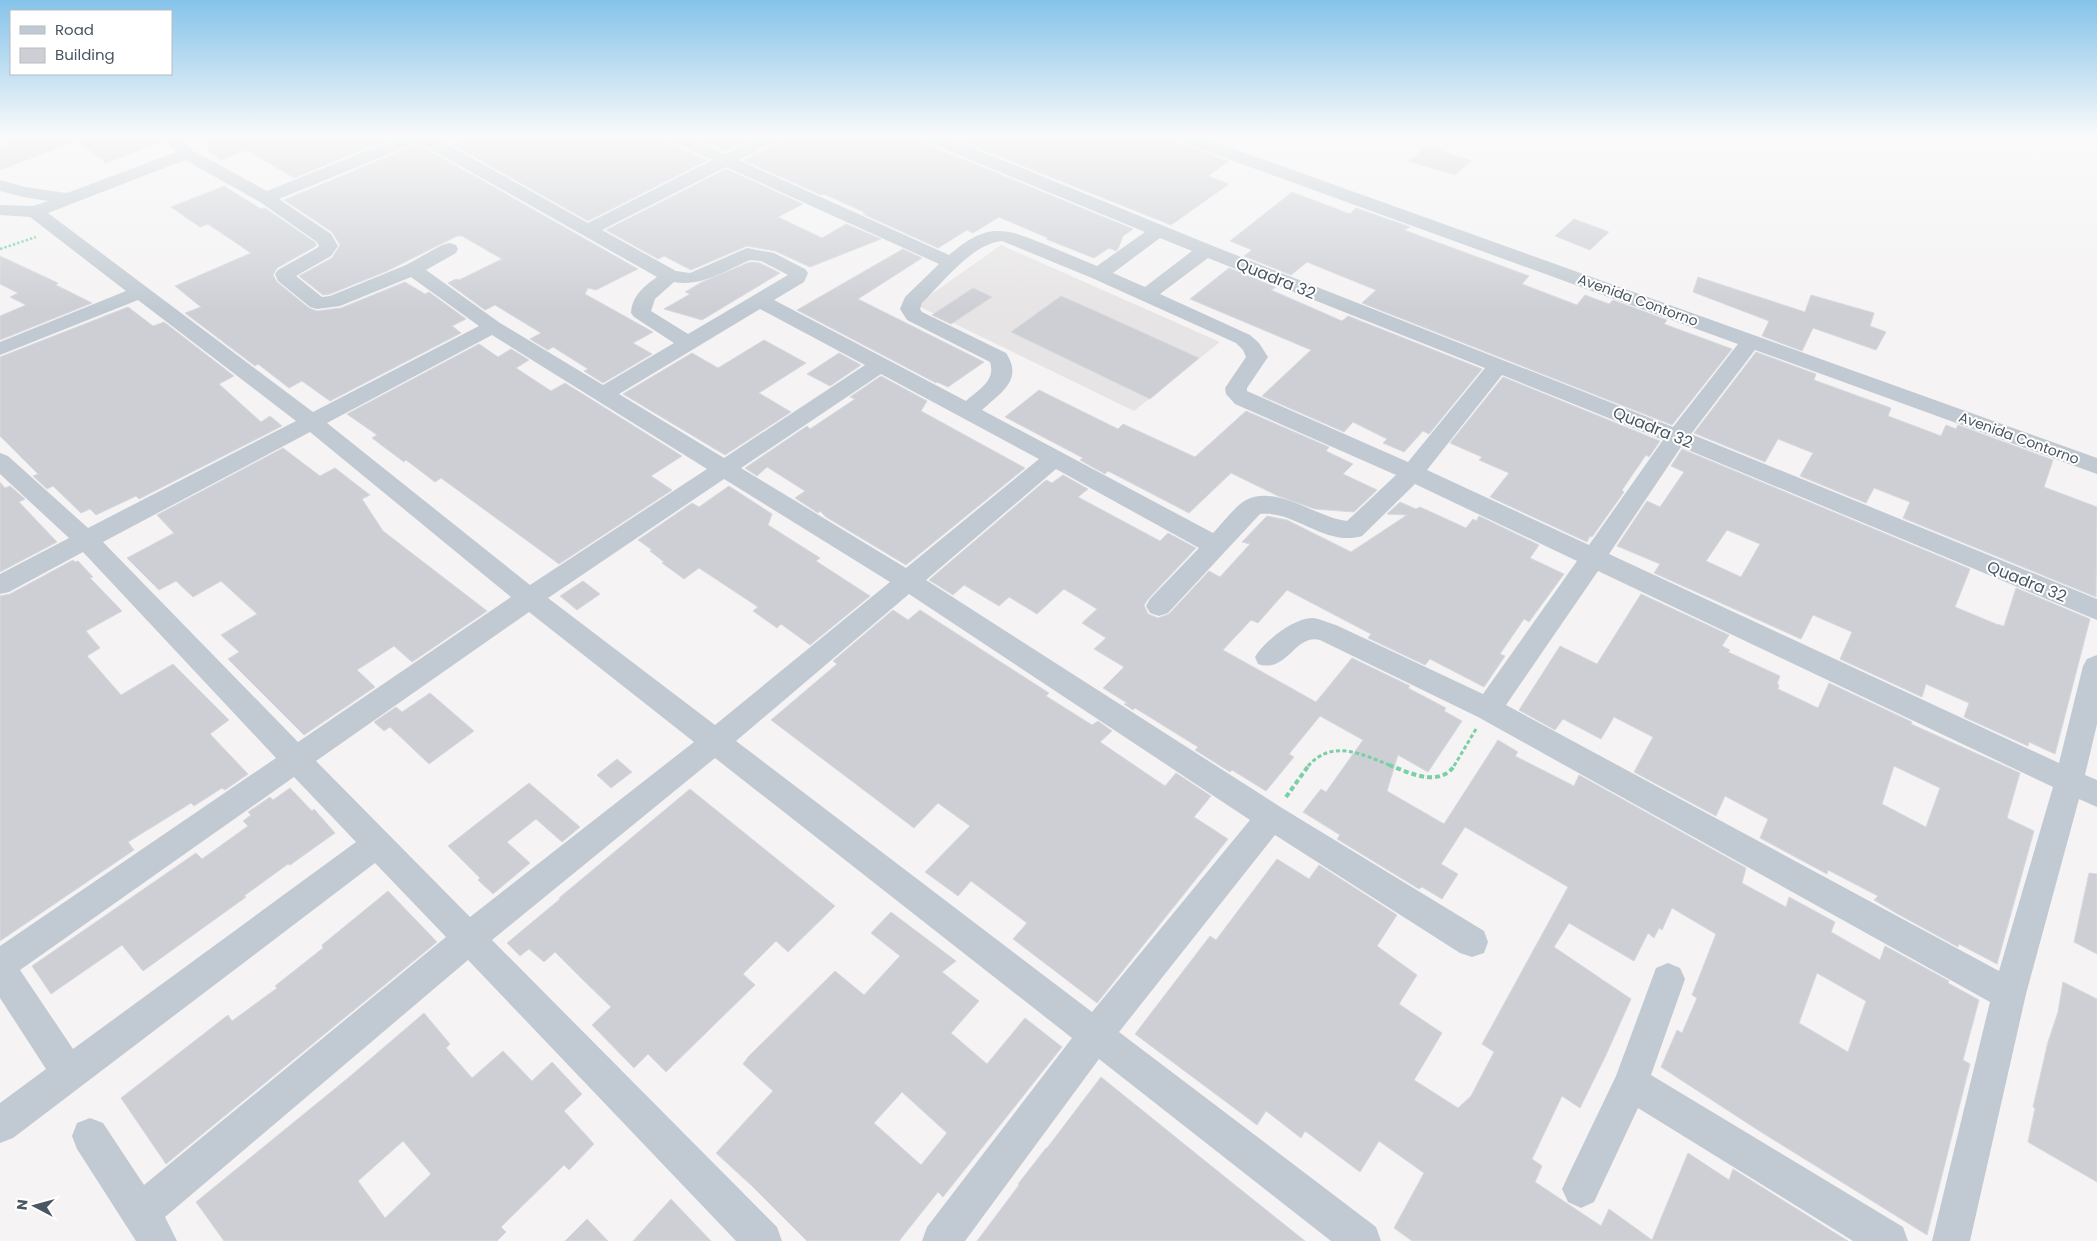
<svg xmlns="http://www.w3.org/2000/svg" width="2097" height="1241" font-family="Poppins,sans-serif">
<rect width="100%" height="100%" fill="#f5f3f3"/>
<path fill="#e6e4e5" d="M 1001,245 L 1220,342 L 1134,411 L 916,305 Z"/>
<path fill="#cdcfd5" stroke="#d7d9de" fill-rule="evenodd" d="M 0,135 L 156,135 L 163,142 L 106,163 L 78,141 L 0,170 L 0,148 L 11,145 Z
M 211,135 L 399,135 L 294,178 L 247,150 L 221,160 L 208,151 Z
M 471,135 L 661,135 L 664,141 L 708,160 L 588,221 L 451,144 Z
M 690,135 L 757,135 L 725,152 Z
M 785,135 L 911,135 L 919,141 L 1133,229 L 1123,236 L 1118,249 L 1116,251 L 1109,248 L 1094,258 L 1046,239 L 1048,238 L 999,217 L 973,233 L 967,230 L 938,248 L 863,214 L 866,213 L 824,194 L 821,195 L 743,160 L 782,141 Z
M 976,135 L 1164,135 L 1172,141 L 1229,161 L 1208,176 L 1229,184 L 1171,225 L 960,141 Z
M 418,144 L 638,269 L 596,290 L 588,288 L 585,294 L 653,332 L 633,343 L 652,354 L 603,383 L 584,371 L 588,369 L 553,347 L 548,350 L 530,339 L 541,333 L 495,305 L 485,310 L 448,283 L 456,279 L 459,280 L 502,259 L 462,236 L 457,236 L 387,271 L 330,294 L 323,295 L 299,276 L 332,258 L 340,245 L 332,232 L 284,200 Z
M 1428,146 L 1472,161 L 1455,175 L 1408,161 Z
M 726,169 L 803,204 L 778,217 L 822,238 L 846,224 L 881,239 L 810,267 L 775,251 L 747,246 L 691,270 L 664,256 L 658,259 L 606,230 Z
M 224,186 L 261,209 L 265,208 L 316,243 L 316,246 L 277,268 L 273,275 L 277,282 L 309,308 L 317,311 L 341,308 L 405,282 L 425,294 L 429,292 L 466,319 L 452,326 L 461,333 L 330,401 L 302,381 L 289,388 L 258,364 L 255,366 L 185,313 L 201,307 L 175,286 L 251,253 L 208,224 L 200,227 L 171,207 Z
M 1292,192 L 1350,214 L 1356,208 L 1410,227 L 1404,230 L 1529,276 L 1522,284 L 1577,305 L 1585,295 L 1609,304 L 1613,300 L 1667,320 L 1664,324 L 1732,349 L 1672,425 L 1362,303 L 1376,290 L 1307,262 L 1291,275 L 1244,256 L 1252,250 L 1230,241 Z
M 1574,219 L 1609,232 L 1590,250 L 1555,236 Z
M 903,249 L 922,258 L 858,299 L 984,362 L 948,387 L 937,382 L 936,383 L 797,310 Z
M 0,256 L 58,283 L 56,285 L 92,303 L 0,340 L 0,316 L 26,305 L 10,297 L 18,293 L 0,284 Z
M 750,262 L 760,263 L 780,273 L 702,320 L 664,309 L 690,294 L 685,292 L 702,282 Z
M 1229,268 L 1276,287 L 1271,290 L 1342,321 L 1348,316 L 1482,369 L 1429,434 L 1423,431 L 1404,452 L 1383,443 L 1387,439 L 1353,422 L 1344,432 L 1262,396 L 1311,350 L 1190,299 Z
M 1698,277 L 1805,312 L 1811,295 L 1874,313 L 1870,326 L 1886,332 L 1876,350 L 1813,328 L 1802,351 L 1762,336 L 1769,321 L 1693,292 Z
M 973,288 L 992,297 L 951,324 L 932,315 Z
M 1061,296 L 1095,311 L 1199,358 L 1150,399 L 1011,332 Z
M 128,307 L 153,326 L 164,322 L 234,376 L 219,384 L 261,422 L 270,416 L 282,426 L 139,499 L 136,496 L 96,515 L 90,509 L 81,513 L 53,486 L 47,489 L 33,476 L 38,474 L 0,436 L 0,357 Z
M 764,340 L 806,363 L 759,393 L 791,412 L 725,455 L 623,394 L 692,353 L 718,368 Z
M 479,344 L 498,357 L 511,349 L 529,360 L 516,368 L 551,391 L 565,383 L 682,456 L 651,476 L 672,490 L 559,564 L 441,478 L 435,482 L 406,460 L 404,462 L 372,438 L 377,435 L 347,414 Z
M 1756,352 L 1816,374 L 1814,380 L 1891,408 L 1888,416 L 1941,436 L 1946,425 L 1956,429 L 1958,425 L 2053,460 L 2044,487 L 2097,507 L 2096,597 L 1903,518 L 1910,502 L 1874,488 L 1866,503 L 1800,476 L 1813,453 L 1778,439 L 1765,462 L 1694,433 Z
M 839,353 L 861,365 L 830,386 L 807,374 Z
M 881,376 L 927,401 L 921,411 L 1025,468 L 906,565 L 826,517 L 820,511 L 818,513 L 795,498 L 805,491 L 767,467 L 757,476 L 745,468 L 807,426 L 810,429 L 855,399 L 850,397 Z
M 1503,377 L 1660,441 L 1649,457 L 1646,455 L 1622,490 L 1624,492 L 1592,537 L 1590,536 L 1587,542 L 1490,497 L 1509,473 L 1479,460 L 1482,457 L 1450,443 Z
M 1039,390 L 1118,429 L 1123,424 L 1195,457 L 1246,411 L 1329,447 L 1326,451 L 1353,464 L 1343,474 L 1377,490 L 1354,512 L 1315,509 L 1278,496 L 1231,473 L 1189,513 L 1108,471 L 1105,474 L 1080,460 L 1083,458 L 1005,417 Z
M 283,448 L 320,476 L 335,468 L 370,495 L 362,499 L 383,531 L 487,611 L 412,662 L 394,646 L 357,670 L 375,687 L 304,735 L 228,659 L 239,652 L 221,635 L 257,614 L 221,581 L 193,597 L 176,581 L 159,590 L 127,558 L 174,533 L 157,515 Z
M 1682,449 L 1970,569 L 1955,607 L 1996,624 L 2004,626 L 2016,588 L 2090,619 L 2055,754 L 2029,742 L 2028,746 L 1964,717 L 1969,703 L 1926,684 L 1922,697 L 1840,659 L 1852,632 L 1813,615 L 1801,639 L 1654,573 L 1660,564 L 1617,546 L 1647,501 L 1660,507 L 1684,472 L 1671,466 ZM 1727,530 L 1760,544 L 1741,577 L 1706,561 Z
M 1063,475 L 1088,489 L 1078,497 L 1160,541 L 1168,533 L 1196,548 L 1149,598 L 1144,605 L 1148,614 L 1158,618 L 1169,614 L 1209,571 L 1220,577 L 1250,544 L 1242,542 L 1267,516 L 1287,520 L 1351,552 L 1407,515 L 1387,514 L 1400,502 L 1416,509 L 1420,507 L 1466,528 L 1473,519 L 1476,521 L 1479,516 L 1539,545 L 1530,558 L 1564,574 L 1529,622 L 1524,619 L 1500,654 L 1505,656 L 1484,687 L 1430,659 L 1425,665 L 1368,638 L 1371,634 L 1287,590 L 1258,623 L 1251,620 L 1223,650 L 1316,702 L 1352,658 L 1410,686 L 1408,688 L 1446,708 L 1444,711 L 1462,721 L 1428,772 L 1398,755 L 1387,791 L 1444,824 L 1498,740 L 1518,752 L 1515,756 L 1574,786 L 1579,775 L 1746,868 L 1742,883 L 1786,907 L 1789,897 L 1835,922 L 1831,932 L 1880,960 L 1885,946 L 1949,981 L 1948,983 L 1979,1000 L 1963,1060 L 1970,1064 L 1927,1235 L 1761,1132 L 1661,1067 L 1677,1030 L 1682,1033 L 1697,998 L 1692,995 L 1716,934 L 1672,908 L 1662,930 L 1659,928 L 1654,938 L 1648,933 L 1634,961 L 1569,923 L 1554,947 L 1631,999 L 1606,1055 L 1580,1108 L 1562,1096 L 1532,1159 L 1542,1166 L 1535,1182 L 1601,1226 L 1609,1209 L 1652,1240 L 1688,1153 L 1729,1180 L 1733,1169 L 1848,1241 L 1412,1241 L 1394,1228 L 1424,1173 L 1379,1141 L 1360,1172 L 1305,1131 L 1301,1138 L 1266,1111 L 1257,1125 L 1135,1034 L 1210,936 L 1216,940 L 1277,859 L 1309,879 L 1319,865 L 1397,915 L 1377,946 L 1417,975 L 1399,1004 L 1442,1033 L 1414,1080 L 1458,1108 L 1471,1096 L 1494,1052 L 1482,1044 L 1568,887 L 1465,827 L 1441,864 L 1458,874 L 1442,899 L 1422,887 L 1419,889 L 1337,839 L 1340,835 L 1303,812 L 1321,789 L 1326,792 L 1363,740 L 1320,716 L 1289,754 L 1294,757 L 1266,791 L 1232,770 L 1230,772 L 1195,750 L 1198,747 L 1135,708 L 1133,710 L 1124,704 L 1127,703 L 1103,688 L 1124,667 L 1094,649 L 1106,638 L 1082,623 L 1097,609 L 1064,589 L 1037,614 L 1009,597 L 999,606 L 964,585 L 953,595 L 929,580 L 1046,480 L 1052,483 ZM 1817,973 L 1866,1001 L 1848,1052 L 1799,1023 Z
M 0,482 L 5,488 L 10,486 L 25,499 L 19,502 L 57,542 L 0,572 Z
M 729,486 L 772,514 L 768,525 L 820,558 L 816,561 L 870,596 L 810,645 L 781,624 L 777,628 L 753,611 L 758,607 L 699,568 L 684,579 L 662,563 L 664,562 L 650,551 L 652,550 L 638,540 L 692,503 L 699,507 Z
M 73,560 L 75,562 L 78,561 L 93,577 L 90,578 L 122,611 L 86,631 L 100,648 L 87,656 L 121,695 L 173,664 L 229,720 L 210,734 L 248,774 L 225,790 L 222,788 L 194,806 L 191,803 L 128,842 L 134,850 L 0,941 L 0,596 L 10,594 Z
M 583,581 L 600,594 L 577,610 L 560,596 Z
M 1641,594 L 1729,635 L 1722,646 L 1730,650 L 1728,652 L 1780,676 L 1777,684 L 1779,685 L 1778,689 L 1818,708 L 1829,683 L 1912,722 L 1911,724 L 2020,773 L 2007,818 L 2034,831 L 1997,964 L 1959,944 L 1958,947 L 1896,913 L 1874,900 L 1878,896 L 1828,870 L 1827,874 L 1760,838 L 1768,819 L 1725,796 L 1716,816 L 1634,772 L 1653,737 L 1614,717 L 1601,739 L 1563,719 L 1555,730 L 1519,710 L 1560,646 L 1597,664 ZM 1894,766 L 1940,788 L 1926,827 L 1882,804 Z
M 893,610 L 908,620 L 920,610 L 1049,693 L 1046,696 L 1092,725 L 1098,721 L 1112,731 L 1100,742 L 1165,786 L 1176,773 L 1211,796 L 1194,817 L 1228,839 L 1097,1003 L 1013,939 L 1027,923 L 971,881 L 958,896 L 925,872 L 970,826 L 938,803 L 914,828 L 771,720 L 837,664 L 833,661 Z
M 430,693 L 474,731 L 429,764 L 390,727 L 384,731 L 374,722 L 396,707 L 402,712 Z
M 617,759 L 632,772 L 611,788 L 597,775 Z
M 529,783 L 580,827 L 562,842 L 536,819 L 507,842 L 530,863 L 493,894 L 478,880 L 480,878 L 448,846 Z
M 290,788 L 312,811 L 314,809 L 335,833 L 290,865 L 288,864 L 244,896 L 246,897 L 143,971 L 122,945 L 51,994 L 32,966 L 196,853 L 202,859 L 248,826 L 243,821 L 251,815 L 248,812 L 270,797 L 273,800 Z
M 690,789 L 835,906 L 788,952 L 776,941 L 743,974 L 755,985 L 666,1072 L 648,1054 L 634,1068 L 592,1025 L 611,1007 L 583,980 L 555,952 L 544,962 L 529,949 L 520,956 L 507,943 L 560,899 L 559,898 Z
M 2089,873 L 2097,874 L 2097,954 L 2074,942 Z
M 388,891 L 437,942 L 166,1164 L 121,1098 L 228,1015 L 232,1021 L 277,988 L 275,986 L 323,948 L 322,945 Z
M 891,912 L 956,961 L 942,972 L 979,1001 L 951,1033 L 987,1064 L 1025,1018 L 1062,1047 L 943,1197 L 938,1192 L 899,1241 L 807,1241 L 752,1186 L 716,1153 L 773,1091 L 743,1064 L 748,1057 L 835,971 L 864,995 L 900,956 L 871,933 ZM 902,1092 L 947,1133 L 921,1165 L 874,1123 Z
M 2063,982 L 2097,999 L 2097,1182 L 2028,1142 L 2035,1108 L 2033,1107 L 2048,1042 L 2058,1012 Z
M 424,1013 L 450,1044 L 446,1048 L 472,1078 L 503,1051 L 532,1081 L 552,1062 L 582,1094 L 564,1111 L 594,1144 L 569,1170 L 564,1165 L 501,1227 L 506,1232 L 497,1241 L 224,1241 L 196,1202 L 348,1078 ZM 403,1141 L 431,1174 L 385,1218 L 358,1181 Z
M 1101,1077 L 1225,1177 L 1305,1241 L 977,1241 L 1019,1185 L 1018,1184 L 1046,1148 L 1047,1148 Z
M 671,1199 L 711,1241 L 633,1241 Z
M 587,1219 L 608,1241 L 565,1241 Z"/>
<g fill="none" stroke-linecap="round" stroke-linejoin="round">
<path stroke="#7ad0a6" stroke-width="2.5" stroke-dasharray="2.5 2" stroke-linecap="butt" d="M 0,249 L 36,237"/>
<path stroke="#7ad0a6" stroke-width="3" stroke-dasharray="4 2.5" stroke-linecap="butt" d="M 1308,766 C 1333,738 1363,755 1392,766
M 1454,766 L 1476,729"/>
<path stroke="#7ad0a6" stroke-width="4" stroke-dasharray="5 3" stroke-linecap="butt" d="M 1389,765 C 1410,773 1439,788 1455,765
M 1286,797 L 1309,765"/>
<path fill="#c1cad2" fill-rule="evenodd" d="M 158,135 L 178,135 L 192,150 L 267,191 L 405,135 L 431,135 L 588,223 L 712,160 L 665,139 L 663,135 L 685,135 L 725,154 L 762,135 L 783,135 L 781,139 L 739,160 L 949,255 C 985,224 1002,226 1044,244 C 1062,251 1079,259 1097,266 L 1145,232 L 920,139 L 918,135 L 941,135 L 1213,246 L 1673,427 L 1738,344 L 1173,139 L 1171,135 L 1195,135 L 2097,458 L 2097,474 L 1755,350 L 1691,434 L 2097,599 L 2097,620 L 1681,447 L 1609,554 L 2059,763 L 2083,666 L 2087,659 L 2097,655 L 2097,724 L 2085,775 L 2097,780 L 2097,807 L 2079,799 L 2026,994 L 1970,1241 L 1932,1241 L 1990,1002 L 1478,717 L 1320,640 C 1295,633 1287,674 1258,664 L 1255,657 C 1263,642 1295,617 1313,618 C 1321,619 1329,623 1336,625 L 1483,694 L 1577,561 L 1415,484 L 1362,536 C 1325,547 1295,510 1260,514 L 1168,613 L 1159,616 L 1150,613 L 1146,606 L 1150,599 L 1199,548 L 1056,469 L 926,580 L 1282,808 L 1484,931 L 1488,942 L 1484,953 L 1472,957 L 1460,953 L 1275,835 L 1119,1032 L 1376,1227 L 1381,1241 L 1331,1241 L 1099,1059 L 965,1241 L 922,1241 L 927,1227 L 1072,1038 L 715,758 L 492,940 L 777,1227 L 782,1241 L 736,1241 L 468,960 L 165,1217 L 177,1241 L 136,1241 L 77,1149 L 72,1136 L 77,1123 L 90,1118 L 103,1123 L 144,1185 L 446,937 L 375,863 L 13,1138 L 0,1143 L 0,1103 L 46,1069 L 0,998 L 0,946 L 276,758 L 83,552 L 9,592 L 0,594 L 0,574 L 69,538 L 0,474 L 0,453 L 8,456 L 88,528 L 296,421 L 138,300 L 0,355 L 0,342 L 126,291 L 30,217 L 0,215 L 0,205 L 33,206 L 48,201 L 23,197 L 0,191 L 0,180 L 25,187 L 67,193 L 176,152 L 170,145 ZM 418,142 L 657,277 C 644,286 632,296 631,313 L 634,317 L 674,343 L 603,385 L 500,323 L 426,270 L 456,253 L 458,249 L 456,245 L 449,243 L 442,245 L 406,265 L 330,296 L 322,297 L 296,276 L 331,256 L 338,246 L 331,234 L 279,199 ZM 185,160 L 260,202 L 317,242 L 319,246 L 317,248 L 278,270 L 275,274 L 278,281 L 310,307 L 317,309 L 340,306 L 411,277 L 479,326 L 313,412 L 48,213 ZM 726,167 L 939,264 L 905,297 L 900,309 L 907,320 L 990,362 C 996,381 979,389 966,401 L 774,300 L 804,282 L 808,273 L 805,269 L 774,253 L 747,248 L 690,273 L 676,271 L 602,230 ZM 1160,238 L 1192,251 L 1145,287 L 1113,273 ZM 1002,241 L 1092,278 L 1236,343 L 1243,350 L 1246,357 L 1225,388 L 1226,394 L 1235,404 L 1396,475 L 1347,521 C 1317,518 1277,484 1246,500 C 1236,505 1221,525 1213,533 L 982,410 C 1000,393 1024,380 1006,353 L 922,312 L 920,309 L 922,303 C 942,283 973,243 1002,241 ZM 1208,258 L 1485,368 L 1408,462 L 1247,391 L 1247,388 L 1268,357 L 1259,343 L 1250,335 L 1160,294 ZM 750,260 L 761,261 L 788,275 L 688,334 L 651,311 L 655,299 L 674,282 C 701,287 725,271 750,260 ZM 760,309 L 865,365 L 724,458 L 619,394 ZM 492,335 L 707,469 L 530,585 L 327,423 ZM 881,374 L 1039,459 L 906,568 L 741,468 ZM 1502,375 L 1663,440 L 1589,545 L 1427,470 ZM 310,432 L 511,597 L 298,742 L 103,542 ZM 724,479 L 890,582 L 715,725 L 548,598 ZM 1598,571 L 2053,787 L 1999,971 L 1506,705 ZM 909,594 L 1250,820 L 1092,1012 L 736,741 ZM 529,612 L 694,742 L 470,917 L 316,761 ZM 294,777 L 356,842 L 73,1049 L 20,970 Z
M 1668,963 L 1680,968 L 1685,979 L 1651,1075 L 1903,1227 L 1908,1241 L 1853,1241 L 1638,1108 L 1594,1202 L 1581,1208 L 1568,1202 L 1562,1189 L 1568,1176 L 1616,1076 L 1656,968 Z"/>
</g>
<linearGradient id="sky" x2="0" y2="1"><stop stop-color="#85c3ea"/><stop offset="0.44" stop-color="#fafafa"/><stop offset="1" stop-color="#fafafa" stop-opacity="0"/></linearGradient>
<rect width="2097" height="309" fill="url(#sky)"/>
<g text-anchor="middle" stroke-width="4" stroke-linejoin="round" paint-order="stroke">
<g font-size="14" fill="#4a5661" stroke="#fff">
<text transform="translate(1638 300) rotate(20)" y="5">Avenida Contorno</text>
<text transform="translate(2019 438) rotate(20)" y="5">Avenida Contorno</text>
</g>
<g font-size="16" fill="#4a5661" stroke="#fff">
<text transform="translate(1276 278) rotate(22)" y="6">Quadra 32</text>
<text transform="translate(1653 427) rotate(22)" y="6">Quadra 32</text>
<text transform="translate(2027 581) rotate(22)" y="6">Quadra 32</text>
</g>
</g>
<rect x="10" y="10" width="162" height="65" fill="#ffffff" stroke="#b7bbc0"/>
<rect x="20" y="26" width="25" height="8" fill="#c1cad2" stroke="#b7bbc0"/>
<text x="55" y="35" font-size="15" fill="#4a5661">Road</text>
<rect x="20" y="48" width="25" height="15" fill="#cdcfd5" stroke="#b7bbc0"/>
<text x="55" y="60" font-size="15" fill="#4a5661">Building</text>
<g transform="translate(35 1206) rotate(276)" stroke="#ffffff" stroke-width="4" paint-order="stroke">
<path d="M0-4L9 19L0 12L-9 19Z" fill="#4a5661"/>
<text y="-8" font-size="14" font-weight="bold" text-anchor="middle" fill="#4a5661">N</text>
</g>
</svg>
